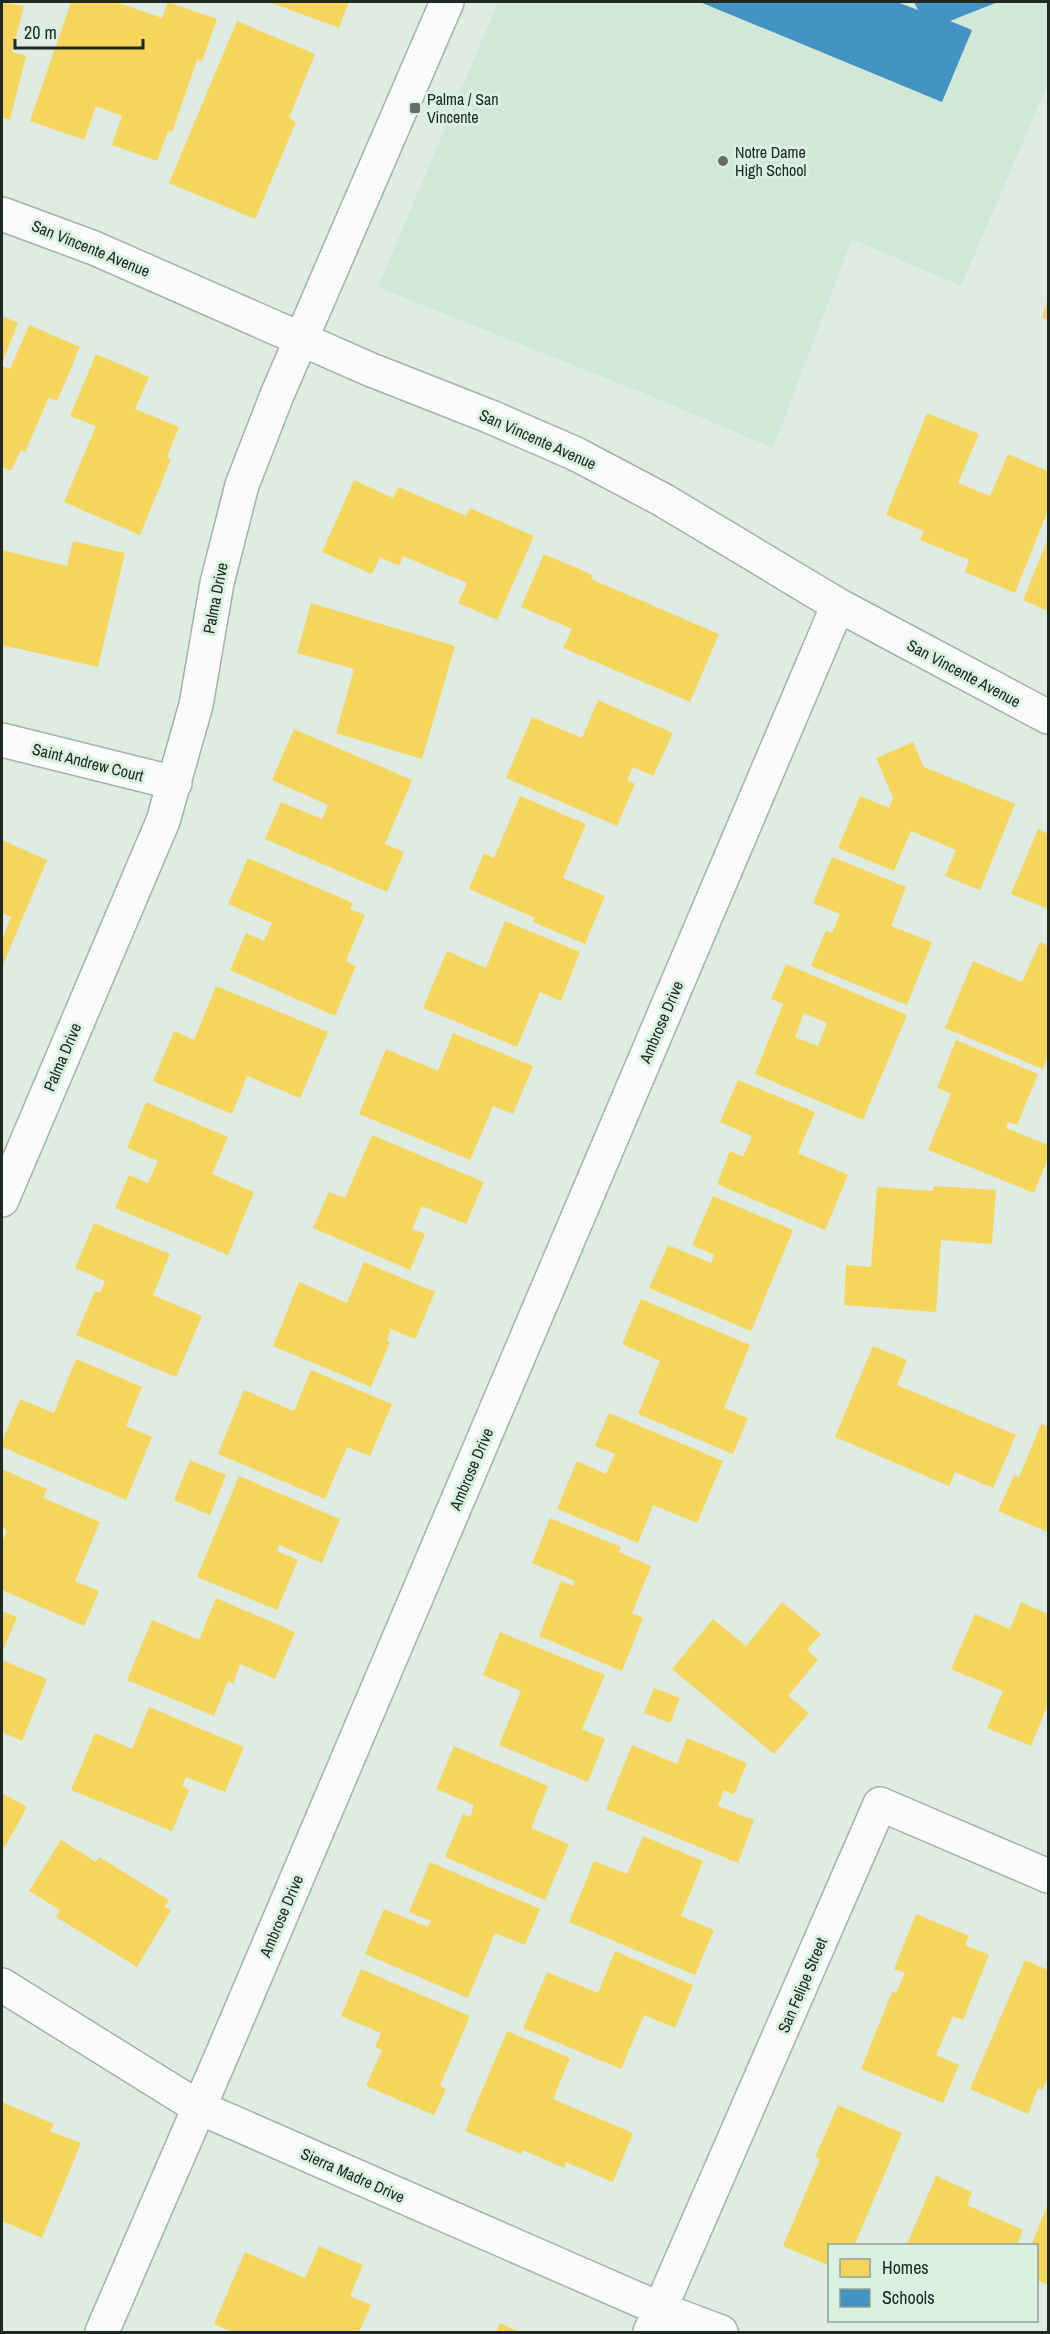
<svg xmlns="http://www.w3.org/2000/svg" width="1050" height="2334" font-family="'Archivo Narrow',sans-serif">
<rect width="100%" height="100%" fill="#dfece3"/>
<path fill="#d1e7d8" d="M 498,2 L 1048,2 L 1048,84 L 961,286 L 852,239 L 773,448 L 651,396 L 378,287 Z"/>
<path fill="#f6d55c" fill-rule="evenodd" d="M 2,2 L 24,6 L 12,52 L 26,56 L 10,120 L 2,117 Z
M 71,2 L 116,2 L 162,18 L 168,2 L 217,19 L 202,61 L 197,60 L 172,132 L 168,131 L 157,161 L 112,145 L 122,116 L 96,106 L 84,140 L 30,121 Z
M 269,2 L 349,2 L 339,28 Z
M 237,21 L 315,54 L 289,118 L 296,122 L 255,219 L 169,183 Z
M 1048,300 L 1048,320 L 1042,317 Z
M 2,316 L 18,323 L 2,363 Z
M 29,325 L 80,347 L 57,401 L 49,397 L 25,452 L 21,450 L 11,471 L 2,467 L 2,366 L 10,369 Z
M 96,354 L 149,377 L 135,409 L 179,427 L 167,457 L 171,459 L 140,535 L 64,502 L 96,426 L 70,416 Z
M 927,413 L 979,434 L 958,483 L 990,496 L 1008,454 L 1048,471 L 1048,510 L 1015,593 L 965,572 L 969,560 L 920,540 L 924,531 L 886,515 Z
M 354,480 L 393,498 L 398,487 L 466,516 L 470,508 L 534,536 L 497,620 L 458,603 L 467,583 L 403,556 L 399,566 L 380,557 L 372,574 L 322,552 Z
M 1048,539 L 1048,611 L 1023,600 Z
M 73,541 L 125,553 L 98,667 L 2,645 L 2,550 L 67,566 Z
M 544,554 L 593,575 L 591,579 L 719,634 L 690,702 L 563,648 L 572,629 L 521,607 Z
M 311,603 L 455,646 L 422,759 L 336,733 L 354,669 L 297,653 Z
M 598,700 L 673,733 L 653,776 L 633,767 L 627,780 L 635,784 L 617,826 L 506,778 L 532,717 L 582,738 Z
M 294,729 L 412,780 L 385,844 L 404,852 L 387,892 L 265,839 L 281,802 L 322,819 L 328,805 L 272,780 Z
M 913,742 L 924,767 L 1015,804 L 980,890 L 945,876 L 956,850 L 911,831 L 894,871 L 838,848 L 860,796 L 889,808 L 893,798 L 876,758 Z
M 520,796 L 586,824 L 563,878 L 605,896 L 585,944 L 533,922 L 535,918 L 469,889 L 484,853 L 494,858 Z
M 1038,829 L 1048,834 L 1048,909 L 1011,894 Z
M 2,840 L 47,860 L 2,967 L 2,939 L 11,917 L 2,913 Z
M 832,857 L 906,887 L 891,926 L 932,942 L 907,1005 L 811,966 L 826,930 L 832,933 L 840,914 L 813,903 Z
M 248,858 L 353,903 L 350,909 L 365,915 L 346,961 L 356,966 L 335,1016 L 230,970 L 246,933 L 264,941 L 272,923 L 228,904 Z
M 505,921 L 580,952 L 561,1001 L 540,992 L 517,1047 L 423,1008 L 447,951 L 486,968 Z
M 1040,942 L 1048,946 L 1048,1056 L 1043,1069 L 945,1028 L 973,961 L 1022,982 Z
M 786,964 L 907,1015 L 863,1120 L 755,1074 L 783,1004 L 771,999 ZM 804,1013 L 827,1023 L 818,1046 L 795,1037 Z
M 216,986 L 328,1032 L 300,1098 L 247,1076 L 232,1114 L 153,1081 L 174,1031 L 194,1040 Z
M 453,1033 L 533,1066 L 513,1114 L 493,1106 L 470,1160 L 359,1114 L 386,1049 L 438,1071 Z
M 956,1040 L 1038,1074 L 1017,1125 L 1008,1122 L 1006,1128 L 1048,1145 L 1048,1158 L 1034,1193 L 928,1150 L 951,1094 L 937,1088 Z
M 738,1080 L 815,1112 L 798,1153 L 848,1175 L 825,1230 L 717,1184 L 730,1151 L 743,1157 L 752,1136 L 720,1122 Z
M 146,1102 L 228,1137 L 212,1174 L 254,1192 L 228,1255 L 115,1208 L 129,1175 L 148,1183 L 158,1161 L 127,1148 Z
M 372,1135 L 484,1182 L 466,1224 L 422,1206 L 412,1229 L 425,1234 L 410,1270 L 313,1228 L 329,1192 L 345,1198 Z
M 934,1186 L 996,1190 L 992,1244 L 941,1240 L 936,1312 L 844,1305 L 846,1265 L 871,1267 L 877,1187 L 933,1191 Z
M 713,1196 L 793,1230 L 751,1331 L 649,1288 L 668,1245 L 711,1263 L 714,1255 L 692,1245 Z
M 94,1223 L 170,1254 L 153,1295 L 202,1316 L 176,1377 L 76,1335 L 95,1291 L 100,1293 L 105,1281 L 75,1268 Z
M 364,1262 L 435,1292 L 415,1339 L 391,1329 L 387,1340 L 390,1342 L 371,1387 L 273,1346 L 299,1282 L 347,1303 Z
M 641,1299 L 750,1345 L 724,1408 L 748,1418 L 733,1454 L 638,1414 L 660,1361 L 622,1344 Z
M 873,1346 L 907,1360 L 897,1385 L 1016,1435 L 993,1488 L 955,1472 L 949,1486 L 835,1437 Z
M 76,1359 L 142,1387 L 126,1426 L 152,1437 L 126,1500 L 2,1447 L 2,1442 L 20,1399 L 54,1413 Z
M 311,1370 L 392,1404 L 370,1456 L 347,1447 L 325,1499 L 218,1454 L 244,1390 L 294,1411 Z
M 609,1413 L 723,1461 L 697,1523 L 653,1505 L 638,1543 L 557,1509 L 577,1461 L 606,1474 L 615,1454 L 595,1446 Z
M 1041,1424 L 1048,1427 L 1048,1532 L 998,1511 L 1014,1475 L 1019,1477 Z
M 190,1460 L 226,1475 L 210,1515 L 174,1500 Z
M 2,1469 L 47,1489 L 43,1498 L 100,1522 L 75,1581 L 99,1591 L 84,1626 L 2,1590 L 2,1542 L 7,1530 L 2,1527 Z
M 239,1476 L 340,1519 L 322,1563 L 279,1545 L 277,1551 L 298,1560 L 277,1610 L 197,1577 Z
M 550,1518 L 621,1547 L 619,1552 L 651,1566 L 632,1613 L 643,1618 L 622,1671 L 539,1636 L 561,1581 L 573,1586 L 575,1581 L 532,1563 Z
M 216,1598 L 295,1632 L 275,1679 L 240,1664 L 233,1684 L 228,1681 L 214,1716 L 127,1680 L 152,1620 L 199,1640 Z
M 782,1602 L 821,1634 L 807,1650 L 818,1660 L 788,1696 L 809,1713 L 774,1754 L 672,1669 L 713,1619 L 746,1646 Z
M 1021,1602 L 1048,1614 L 1048,1704 L 1031,1746 L 987,1728 L 1003,1691 L 951,1669 L 975,1614 L 1010,1629 Z
M 2,1611 L 17,1617 L 2,1653 Z
M 500,1632 L 605,1675 L 582,1729 L 605,1739 L 588,1782 L 499,1745 L 521,1691 L 483,1675 Z
M 2,1660 L 47,1679 L 22,1741 L 2,1732 Z
M 654,1688 L 680,1698 L 670,1723 L 644,1713 Z
M 149,1707 L 244,1747 L 225,1792 L 186,1777 L 182,1786 L 189,1790 L 172,1831 L 71,1790 L 95,1733 L 132,1749 Z
M 687,1738 L 747,1763 L 734,1795 L 724,1790 L 718,1806 L 754,1820 L 738,1863 L 606,1809 L 632,1745 L 677,1764 Z
M 454,1746 L 548,1786 L 531,1828 L 569,1844 L 545,1900 L 445,1857 L 463,1814 L 470,1817 L 474,1805 L 436,1789 Z
M 2,1793 L 27,1807 L 2,1852 Z
M 643,1836 L 703,1861 L 681,1916 L 714,1930 L 695,1975 L 569,1922 L 594,1861 L 627,1874 Z
M 61,1840 L 96,1862 L 99,1857 L 169,1900 L 164,1907 L 171,1910 L 137,1967 L 56,1917 L 60,1910 L 29,1891 Z
M 430,1862 L 540,1909 L 525,1945 L 495,1933 L 468,1998 L 365,1954 L 384,1909 L 428,1927 L 431,1921 L 409,1912 Z
M 916,1914 L 969,1936 L 965,1945 L 989,1955 L 963,2020 L 953,2016 L 936,2055 L 959,2065 L 943,2103 L 861,2069 L 892,1992 L 896,1993 L 905,1973 L 894,1969 Z
M 615,1951 L 693,1985 L 675,2028 L 644,2015 L 621,2069 L 523,2028 L 547,1972 L 598,1993 Z
M 1025,1960 L 1048,1970 L 1048,2078 L 1042,2090 L 1038,2088 L 1028,2114 L 970,2089 Z
M 361,1969 L 470,2016 L 440,2086 L 446,2089 L 434,2115 L 366,2086 L 382,2050 L 375,2047 L 381,2033 L 341,2016 Z
M 507,2031 L 570,2058 L 553,2099 L 633,2133 L 613,2182 L 566,2162 L 564,2168 L 523,2150 L 521,2154 L 465,2131 Z
M 2,2102 L 54,2124 L 50,2131 L 81,2143 L 42,2238 L 2,2221 Z
M 838,2105 L 902,2133 L 854,2246 L 830,2246 L 830,2266 L 783,2246 L 820,2159 L 815,2157 Z
M 936,2176 L 972,2192 L 967,2205 L 1023,2230 L 1016,2246 L 906,2246 Z
M 1048,2204 L 1048,2285 L 1036,2280 L 1036,2246 L 1031,2246 Z
M 319,2246 L 363,2265 L 350,2296 L 371,2305 L 359,2332 L 233,2332 L 214,2324 L 245,2252 L 305,2278 Z
M 500,2323 L 520,2332 L 496,2332 Z"/>
<path fill="#4393c3" d="M 700,2 L 897,2 L 918,10 L 914,2 L 998,2 L 950,21 L 972,30 L 942,102 Z"/>
<g fill="none" stroke-linecap="round" stroke-linejoin="round">
<defs>
<path id="minor" d="M 2,214 L 94,248 L 369,369 L 491,417 L 576,454 L 663,500 L 838,605 L 1048,717
M 2,740 L 175,783
M 2,1200 L 163,821 L 196,705 L 217,583 L 242,485 L 277,395 L 447,2
M 2,1985 L 198,2107 L 660,2309 L 721,2332
M 102,2332 L 224,2050 L 838,605
M 650,2332 L 880,1804 L 1048,1876"/>
</defs>
<use href="#minor" stroke="#a6b0a9" stroke-width="36"/>
<use href="#minor" stroke="#fafcfb" stroke-width="33"/>
</g>
<g fill="#636d66" stroke="#daf1e2" stroke-width="2">
<rect x="409" y="102" width="12" height="12" rx="3"/>
<circle cx="723" cy="161" r="6"/>
</g>
<g text-anchor="middle" stroke-width="6" stroke-linejoin="round" paint-order="stroke">
<g font-size="16" fill="#202822" stroke="#daf1e2" text-anchor="start">
<text x="427" y="105">Palma / San<tspan x="427" dy="18">Vincente</tspan></text>
<text x="735" y="158">Notre Dame<tspan x="735" dy="18">High School</tspan></text>
</g>
<g font-size="16" fill="#202822" stroke="#daf1e2">
<text transform="translate(91 248) rotate(22)" y="6">San Vincente Avenue</text>
<text transform="translate(538 439) rotate(24)" y="6">San Vincente Avenue</text>
<text transform="translate(215 598) rotate(-79)" y="6">Palma Drive</text>
<text transform="translate(964 673) rotate(28)" y="6">San Vincente Avenue</text>
<text transform="translate(88 762) rotate(14)" y="6">Saint Andrew Court</text>
<text transform="translate(661 1022) rotate(-67)" y="6">Ambrose Drive</text>
<text transform="translate(62 1057) rotate(-67)" y="6">Palma Drive</text>
<text transform="translate(471 1469) rotate(-67)" y="6">Ambrose Drive</text>
<text transform="translate(281 1916) rotate(-67)" y="6">Ambrose Drive</text>
<text transform="translate(802 1985) rotate(-67)" y="6">San Felipe Street</text>
<text transform="translate(353 2175) rotate(24)" y="6">Sierra Madre Drive</text>
</g>
</g>
<rect width="1050" height="2334" fill="none" stroke="#202822" stroke-width="6"/>
<rect x="828" y="2244" width="210" height="78" fill="#daf1e2" stroke="#90a195" stroke-width="1.5"/>
<rect x="840" y="2259" width="30" height="18" fill="#f6d55c" stroke="#90a195" stroke-width="1.5"/>
<text x="882" y="2274" font-size="18" fill="#202822">Homes</text>
<rect x="840" y="2289" width="30" height="18" fill="#4393c3" stroke="#90a195" stroke-width="1.5"/>
<text x="882" y="2304" font-size="18" fill="#202822">Schools</text>
<path d="M15 39v9h128v-9" fill="none" stroke="#202822" stroke-width="3"/>
<text x="24" y="39" font-size="18" fill="#202822" stroke="#daf1e2" stroke-width="4.5" paint-order="stroke">20 m</text>
</svg>
